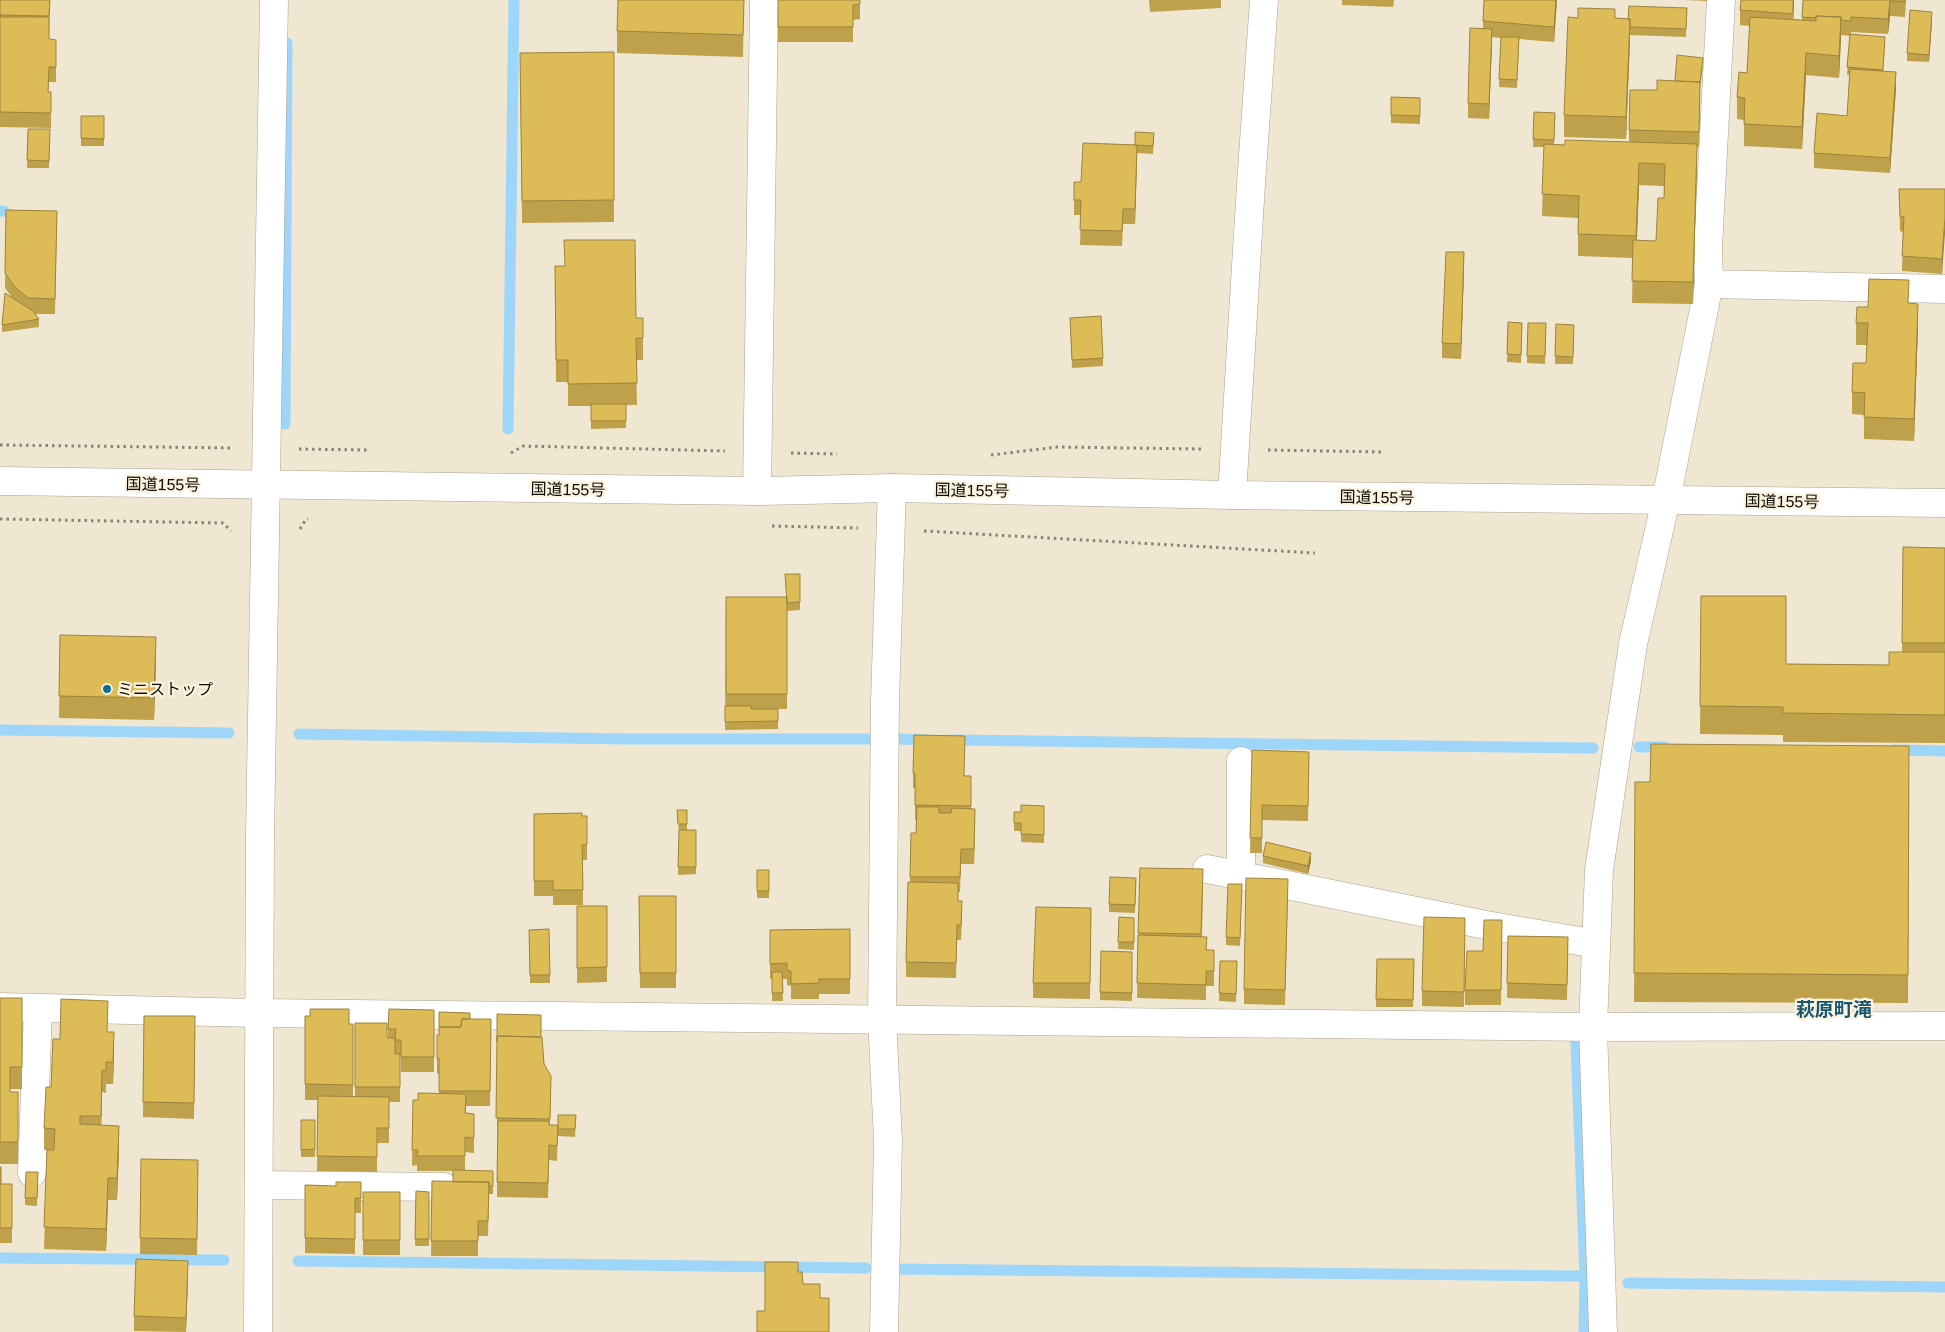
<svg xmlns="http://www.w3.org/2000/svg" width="1945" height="1332" font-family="Arial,'Noto Sans JP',sans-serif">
<rect width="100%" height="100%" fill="#efe7d2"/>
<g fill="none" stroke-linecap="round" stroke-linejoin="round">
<path stroke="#9dd6f8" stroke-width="11" d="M 0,211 L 4,211
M 285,424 L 287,43
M 508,429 L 514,0
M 0,730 L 229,733
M 299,734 L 630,739 L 875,739
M 897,739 L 928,740
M 951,740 L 1593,748
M 1639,747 L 1665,747
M 1893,750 L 1945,751
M 1576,1043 L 1585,1276 L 1584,1332
M 0,1258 L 224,1260
M 298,1261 L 866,1268
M 895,1269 L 1585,1276
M 1628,1283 L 1945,1287"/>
<defs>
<path id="minor" d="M 1709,284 L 1945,289
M 757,491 L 764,0
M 1232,495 L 1251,184 L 1264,0
M 1207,869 L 1486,925 L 1596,944
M 1241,876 L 1241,761
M 0,1007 L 260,1013 L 1593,1027 L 1945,1026
M 32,1173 L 38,1009
M 259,1185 L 444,1187
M 258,1332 L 260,836 L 274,0
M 884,1332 L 888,1140 L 882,1018 L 885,700 L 892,488
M 1603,1332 L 1593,1027 L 1599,870 L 1633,644 L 1666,500 L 1709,284 L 1708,247 L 1721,0"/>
<path id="highway" d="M 0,481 L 757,491 L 892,488 L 1232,495 L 1945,503"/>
</defs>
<use href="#minor" stroke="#a9a28e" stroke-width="29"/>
<use href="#highway" stroke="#a9a28e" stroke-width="29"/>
<path stroke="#8a8476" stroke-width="3" stroke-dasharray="2.5 4" stroke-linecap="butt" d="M 0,445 L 234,448
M 299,449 L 368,450
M 1268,450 L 1385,452
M 511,453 L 523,446 L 725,451
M 791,453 L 837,454
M 991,455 L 1057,447 L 1202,449
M 0,519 L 223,523 L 231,531
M 772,526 L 858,528
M 300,529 L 306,519 L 308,519
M 924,531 L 1315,553"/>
<use href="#minor" stroke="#fff" stroke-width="28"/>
<use href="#highway" stroke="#fff" stroke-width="28"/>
</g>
<path fill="#bea14a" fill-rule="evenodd" d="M 0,0 L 50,0 L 49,39 L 56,40 L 56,82 L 49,82 L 48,92 L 51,92 L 51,128 L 0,127 Z
M 744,0 L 743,57 L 617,53 L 617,31 Z
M 778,0 L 860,0 L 860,19 L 853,20 L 853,42 L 778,42 Z
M 1149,0 L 1221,0 L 1221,8 L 1150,12 Z
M 1342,0 L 1394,0 L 1393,7 L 1342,5 Z
M 1557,0 L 1554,42 L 1519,39 L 1517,88 L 1499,87 L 1501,38 L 1492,37 L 1489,119 L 1468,118 L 1468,103 L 1483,29 L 1483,21 Z
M 1685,0 L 1707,0 L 1707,1 Z
M 1794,0 L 1793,19 L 1802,20 L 1803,0 L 1906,0 L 1905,17 L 1890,16 L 1888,34 L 1851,32 L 1851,35 L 1885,44 L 1883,72 L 1896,88 L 1890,173 L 1814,168 L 1814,153 L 1847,116 L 1850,75 L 1847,75 L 1850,36 L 1841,35 L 1839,78 L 1806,75 L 1802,149 L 1744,146 L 1744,120 L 1737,119 L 1737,97 L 1747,73 L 1750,26 L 1740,25 L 1740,10 Z
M 1687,8 L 1686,37 L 1630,35 L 1626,139 L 1564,137 L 1564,115 L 1615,18 L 1628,19 Z
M 1932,20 L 1929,62 L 1907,61 L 1907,53 Z
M 614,52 L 614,222 L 522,223 L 520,53 Z
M 1703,66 L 1700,88 L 1699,147 L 1697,147 L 1693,304 L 1632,303 L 1633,258 L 1578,256 L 1578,218 L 1542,216 L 1544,147 L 1533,147 L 1534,112 L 1555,113 L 1554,144 L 1565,145 L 1629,142 L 1629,130 L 1657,90 ZM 1639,185 L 1664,186 L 1664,198 L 1656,241 L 1637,240 Z
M 1391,97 L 1420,98 L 1420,124 L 1391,123 Z
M 81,116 L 104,116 L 104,146 L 81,146 Z
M 28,129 L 50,129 L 49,168 L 27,168 Z
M 1154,133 L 1153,154 L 1137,153 L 1135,224 L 1123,224 L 1122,246 L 1080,245 L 1081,215 L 1074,215 L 1074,200 L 1081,182 L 1135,145 Z
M 1899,189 L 1945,189 L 1942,274 L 1902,271 L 1903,232 L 1900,231 Z
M 6,210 L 57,211 L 55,314 L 35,314 L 39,319 L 39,327 L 2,332 L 2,325 L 11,296 L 5,288 Z
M 555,266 L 636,318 L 643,318 L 643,360 L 636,360 L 637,405 L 626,405 L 626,428 L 591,429 L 591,406 L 568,406 L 568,382 L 556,382 Z
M 1464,268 L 1461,359 L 1442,358 L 1442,343 Z
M 1909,303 L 1918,326 L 1914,441 L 1864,439 L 1864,415 L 1852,414 L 1852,392 L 1866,363 L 1867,345 L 1856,345 L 1856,323 L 1868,307 Z
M 1070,318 L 1103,358 L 1103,366 L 1072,368 Z
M 1508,322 L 1522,323 L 1521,363 L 1507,362 Z
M 1528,323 L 1546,323 L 1545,364 L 1527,363 Z
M 1556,324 L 1574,325 L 1573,364 L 1555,364 Z
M 1903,547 L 1945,548 L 1945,743 L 1783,742 L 1783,735 L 1700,734 L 1701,596 L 1786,664 L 1889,665 L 1902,652 Z
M 800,574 L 800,610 L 787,611 L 787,709 L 751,709 L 778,709 L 778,729 L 725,730 L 726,597 L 786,597 Z
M 60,635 L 156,659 L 154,720 L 59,718 Z
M 1909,746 L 1908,1003 L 1634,1002 L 1635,782 L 1650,782 Z
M 1252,750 L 1309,752 L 1308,821 L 1262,820 L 1262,853 L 1250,853 Z
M 913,773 L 971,776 L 971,809 L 975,824 L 974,864 L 961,864 L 960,892 L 958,892 L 958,901 L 962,916 L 961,940 L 957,940 L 956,978 L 906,977 L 906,962 L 910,882 L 911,833 L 916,833 L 917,820 L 915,820 L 915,788 L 913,788 Z
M 1044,806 L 1044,843 L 1021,842 L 1021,831 L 1014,831 L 1014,823 L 1021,812 Z
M 677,810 L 687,810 L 687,830 L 696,830 L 696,874 L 678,875 L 679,832 Z
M 534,814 L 582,816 L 587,844 L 587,860 L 583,860 L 583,905 L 553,905 L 553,896 L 534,896 Z
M 1263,856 L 1311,861 L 1308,874 L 1263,863 Z
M 1140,868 L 1203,885 L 1202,937 L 1207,950 L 1214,950 L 1214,986 L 1206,986 L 1206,1000 L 1137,998 Z
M 757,870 L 769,870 L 769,898 L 757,898 Z
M 1136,878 L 1135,913 L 1109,912 L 1109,904 Z
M 1242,884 L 1240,946 L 1226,945 L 1226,937 Z
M 1288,894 L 1285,1005 L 1244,1004 L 1244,989 Z
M 639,896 L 676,896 L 676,988 L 640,988 Z
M 577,906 L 607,906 L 607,982 L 577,983 Z
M 1091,908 L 1090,999 L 1033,998 L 1033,983 Z
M 1119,917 L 1134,918 L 1134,950 L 1118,949 Z
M 1465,918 L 1464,1007 L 1422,1006 L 1422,991 Z
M 549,929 L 550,983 L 530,983 L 529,930 Z
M 850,929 L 850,994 L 819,994 L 819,999 L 791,999 L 791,986 L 787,985 L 787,979 L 782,979 L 783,1001 L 772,1001 L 772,979 L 770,979 L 770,930 Z
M 1502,935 L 1501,1005 L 1465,1005 L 1465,990 L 1483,951 Z
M 1508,936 L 1568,937 L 1567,1000 L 1507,998 Z
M 1101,951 L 1132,952 L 1132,1001 L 1100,1000 Z
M 1377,959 L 1414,959 L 1413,1007 L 1376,1007 Z
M 1220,961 L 1237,961 L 1236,1002 L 1219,1001 Z
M 0,998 L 22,998 L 22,1089 L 10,1089 L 10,1092 L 18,1092 L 18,1164 L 0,1164 Z
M 389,1009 L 434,1010 L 434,1072 L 401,1072 L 401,1055 L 400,1055 L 400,1102 L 389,1102 L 389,1143 L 377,1143 L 377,1172 L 317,1171 L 318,1100 L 305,1100 L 305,1016 L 349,1024 L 353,1024 L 353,1096 L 355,1096 L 355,1023 L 388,1038 Z
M 497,1014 L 541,1037 L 544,1064 L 551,1076 L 550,1125 L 558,1125 L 557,1161 L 549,1160 L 548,1198 L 497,1197 Z
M 144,1016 L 195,1032 L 194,1119 L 143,1117 Z
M 470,1019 L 491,1019 L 490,1106 L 466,1106 L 466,1113 L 474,1114 L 474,1153 L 465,1152 L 465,1170 L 493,1171 L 493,1194 L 489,1194 L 488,1236 L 478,1236 L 478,1256 L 431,1256 L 432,1181 L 453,1182 L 453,1171 L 417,1171 L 417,1165 L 412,1166 L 413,1100 L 418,1100 L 439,1094 L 439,1073 L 437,1074 L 437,1035 L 439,1035 Z
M 108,1032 L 114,1054 L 113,1084 L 106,1084 L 106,1093 L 102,1092 L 101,1125 L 119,1148 L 117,1200 L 108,1200 L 106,1251 L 44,1249 L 47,1150 L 44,1150 L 44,1128 L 60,1039 Z
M 576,1115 L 575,1137 L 558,1136 L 558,1129 Z
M 301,1120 L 315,1120 L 315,1157 L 301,1157 Z
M 141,1159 L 198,1160 L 197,1255 L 140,1254 Z
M 0,1167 L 1,1184 L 12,1184 L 12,1243 L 0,1243 Z
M 26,1172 L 38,1172 L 37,1206 L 25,1205 Z
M 361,1182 L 361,1213 L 355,1213 L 355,1254 L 305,1253 L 305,1185 L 336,1186 Z
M 416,1191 L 429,1192 L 429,1246 L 415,1246 Z
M 363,1192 L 400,1192 L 400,1255 L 363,1255 Z
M 188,1276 L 186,1332 L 134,1331 L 134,1316 Z"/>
<path fill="#9b833c" d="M 1556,0 L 1557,0 L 1554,42 L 1554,27 Z
M 1793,0 L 1794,0 L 1793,29 Z
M 1890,1 L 1890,16 L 1888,34 L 1888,19 Z
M 1932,12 L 1932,20 L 1929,62 L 1929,55 Z
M 1841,17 L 1841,39 L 1839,78 L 1839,56 Z
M 1630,19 L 1630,41 L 1626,139 L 1626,117 Z
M 1492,29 L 1492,44 L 1489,119 L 1489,104 Z
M 1806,53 L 1806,75 L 1802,149 L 1802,127 Z
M 1896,72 L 1896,88 L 1890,173 L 1890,158 Z
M 1697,144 L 1697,166 L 1693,304 L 1693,282 Z
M 1137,145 L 1137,160 L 1135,224 L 1135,209 Z
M 1639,163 L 1639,185 L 1636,258 L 1636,236 Z
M 1945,217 L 1945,233 L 1942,274 L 1942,259 Z
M 1464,252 L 1464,268 L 1461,359 L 1461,344 Z
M 1918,304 L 1918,326 L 1914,441 L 1914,419 Z
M 156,637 L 156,659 L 154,720 L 154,698 Z
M 975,809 L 975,824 L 974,864 L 974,849 Z
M 1311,853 L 1311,861 L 1308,874 L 1308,866 Z
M 114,1032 L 114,1054 L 113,1084 L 113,1062 Z
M 102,1070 L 102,1092 L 101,1138 L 101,1116 Z
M 119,1126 L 119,1148 L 117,1200 L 117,1178 Z
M 108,1178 L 108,1200 L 106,1251 L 106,1229 Z
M 188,1261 L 188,1276 L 186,1332 L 186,1318 Z"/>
<path fill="#ddbb56" stroke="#9b833c" d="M 0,0 L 50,0 L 49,16 L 0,15 Z
M 618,0 L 744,0 L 743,35 L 617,31 Z
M 778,0 L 860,0 L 860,4 L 853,5 L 853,27 L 778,27 Z
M 1484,0 L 1556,0 L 1554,27 L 1483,21 Z
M 1741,0 L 1793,0 L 1793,14 L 1740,10 Z
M 1803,0 L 1905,0 L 1905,2 L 1890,1 L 1888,19 L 1851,17 L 1851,21 L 1841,20 L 1841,17 L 1816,16 L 1816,18 L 1802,17 Z
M 1629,6 L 1687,8 L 1686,29 L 1630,27 L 1630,19 L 1628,19 Z
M 1578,8 L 1615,9 L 1615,18 L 1630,19 L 1626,117 L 1564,115 L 1568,17 L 1578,18 Z
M 1910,10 L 1932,12 L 1929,55 L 1907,53 Z
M 1816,16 L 1841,17 L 1839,56 L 1806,53 L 1802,127 L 1744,124 L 1745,98 L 1737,97 L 1739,72 L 1747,73 L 1750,17 L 1816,21 Z
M 0,17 L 49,17 L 49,39 L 56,40 L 56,67 L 49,67 L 48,92 L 51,92 L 51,113 L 0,112 Z
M 1470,28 L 1492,29 L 1489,104 L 1468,103 Z
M 1850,34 L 1885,37 L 1883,70 L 1847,67 Z
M 1501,37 L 1519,37 L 1517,80 L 1499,79 Z
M 614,52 L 614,200 L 522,201 L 520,53 Z
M 1677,55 L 1703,58 L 1700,82 L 1675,81 Z
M 1850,69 L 1896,72 L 1890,158 L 1814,153 L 1817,113 L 1847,116 Z
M 1657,80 L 1700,82 L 1699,132 L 1629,130 L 1630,90 L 1657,90 Z
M 1391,97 L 1420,98 L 1420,116 L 1391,115 Z
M 1534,112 L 1555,113 L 1554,140 L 1533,139 Z
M 81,116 L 104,116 L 104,139 L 81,138 Z
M 28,129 L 50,129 L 49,161 L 27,160 Z
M 1135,132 L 1154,133 L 1153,146 L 1135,145 Z
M 1565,140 L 1697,144 L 1693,282 L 1632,281 L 1633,240 L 1656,241 L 1658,198 L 1664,198 L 1665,164 L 1639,163 L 1636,236 L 1578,234 L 1579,196 L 1542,194 L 1544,144 L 1565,145 Z
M 1083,143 L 1137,145 L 1135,209 L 1123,209 L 1122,231 L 1080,230 L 1081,200 L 1074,200 L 1074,182 L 1081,182 Z
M 1899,189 L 1945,189 L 1945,217 L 1942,259 L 1902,256 L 1904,217 L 1900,216 Z
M 6,210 L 57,211 L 55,299 L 28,298 L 15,287 L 5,273 Z
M 564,240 L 635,240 L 636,318 L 643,318 L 643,338 L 636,338 L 637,383 L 568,384 L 568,360 L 556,360 L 555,266 L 565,266 Z
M 1446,252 L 1464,252 L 1461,344 L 1442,343 Z
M 1869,279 L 1909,280 L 1908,303 L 1918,304 L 1914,419 L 1864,417 L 1865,393 L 1852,392 L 1853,363 L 1866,363 L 1868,323 L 1856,323 L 1857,307 L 1868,307 Z
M 5,293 L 33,311 L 39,319 L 2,325 Z
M 1101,316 L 1103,358 L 1072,360 L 1070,318 Z
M 1508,322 L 1522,323 L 1521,355 L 1507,354 Z
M 1528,323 L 1546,323 L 1545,356 L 1527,356 Z
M 1556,324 L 1574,325 L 1573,357 L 1555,356 Z
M 591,404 L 626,404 L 626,421 L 591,421 Z
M 1903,547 L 1945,548 L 1945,643 L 1902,643 Z
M 785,574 L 800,574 L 800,602 L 787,603 Z
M 1701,596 L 1786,596 L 1786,664 L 1889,665 L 1889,652 L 1945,652 L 1945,715 L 1783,713 L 1783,707 L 1700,706 Z
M 726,597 L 787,597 L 787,694 L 726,694 Z
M 60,635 L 156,637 L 154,698 L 59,696 Z
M 725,706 L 751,706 L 751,709 L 778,709 L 778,721 L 725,722 Z
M 914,735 L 965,736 L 964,776 L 971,776 L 971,806 L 915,805 L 915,773 L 913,773 Z
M 1651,744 L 1909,746 L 1908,975 L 1634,973 L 1635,782 L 1650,782 Z
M 1252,750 L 1309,752 L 1308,806 L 1262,805 L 1262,838 L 1250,838 Z
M 1021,805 L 1044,806 L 1044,835 L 1021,834 L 1021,823 L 1014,823 L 1014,812 L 1021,812 Z
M 917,807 L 939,807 L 939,813 L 951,813 L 952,808 L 975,809 L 974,849 L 961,849 L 960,877 L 910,877 L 911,833 L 916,833 Z
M 677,810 L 687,810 L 687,824 L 678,824 Z
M 582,813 L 582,816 L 587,816 L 587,844 L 582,845 L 583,890 L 553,890 L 553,881 L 534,881 L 534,814 Z
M 679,830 L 696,830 L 696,867 L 678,867 Z
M 1266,842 L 1311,853 L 1308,866 L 1263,856 Z
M 1140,868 L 1203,869 L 1201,934 L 1138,933 Z
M 757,870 L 769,870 L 769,891 L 757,891 Z
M 1110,877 L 1136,878 L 1135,905 L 1109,904 Z
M 1246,878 L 1288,879 L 1285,990 L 1244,989 Z
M 908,882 L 958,883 L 958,901 L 962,901 L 961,925 L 957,925 L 956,963 L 906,962 Z
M 1228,884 L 1242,884 L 1240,938 L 1226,937 Z
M 639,896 L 676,896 L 676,973 L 640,973 Z
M 577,906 L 607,906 L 607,967 L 577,968 Z
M 1036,907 L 1091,908 L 1090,983 L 1033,983 Z
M 1119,917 L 1134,918 L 1134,942 L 1118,942 Z
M 1424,917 L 1465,918 L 1464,992 L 1422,991 Z
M 1484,920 L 1502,920 L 1501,990 L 1465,990 L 1467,951 L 1483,951 Z
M 549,929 L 550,975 L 530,975 L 529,930 Z
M 850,929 L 850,979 L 819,979 L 819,983 L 791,984 L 791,971 L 787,970 L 787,963 L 770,964 L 770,930 Z
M 1138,935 L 1207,937 L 1206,950 L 1214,950 L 1214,971 L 1206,971 L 1206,985 L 1137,983 Z
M 1508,936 L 1568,937 L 1567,985 L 1507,983 Z
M 1101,951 L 1132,952 L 1132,993 L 1100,992 Z
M 1377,959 L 1414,959 L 1413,1000 L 1376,999 Z
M 1220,961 L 1237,961 L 1236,994 L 1219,993 Z
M 772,972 L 782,972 L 783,993 L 772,993 Z
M 0,998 L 22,998 L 22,1067 L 10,1067 L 10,1092 L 18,1092 L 18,1142 L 0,1142 Z
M 61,999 L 108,1001 L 107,1032 L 114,1032 L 113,1062 L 106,1062 L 106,1071 L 102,1070 L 101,1116 L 80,1116 L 80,1124 L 119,1126 L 117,1178 L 108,1178 L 106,1229 L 44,1227 L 47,1150 L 54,1150 L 55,1129 L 44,1128 L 46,1087 L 51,1087 L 53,1039 L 60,1039 Z
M 310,1009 L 349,1009 L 349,1024 L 353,1024 L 353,1085 L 305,1084 L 305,1016 L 310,1016 Z
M 389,1009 L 434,1010 L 434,1057 L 401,1057 L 401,1040 L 395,1040 L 396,1029 L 388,1029 Z
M 439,1012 L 470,1013 L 470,1019 L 462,1019 L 461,1026 L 460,1026 L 460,1027 L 439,1027 Z
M 497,1014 L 541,1015 L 541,1037 L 497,1036 L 497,1042 Z
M 144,1016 L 195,1016 L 194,1103 L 143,1102 Z
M 462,1019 L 491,1019 L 490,1091 L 439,1091 L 439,1058 L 437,1059 L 437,1035 L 439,1035 L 439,1027 L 461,1027 Z
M 355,1023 L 387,1023 L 387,1038 L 395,1038 L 395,1054 L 400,1054 L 400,1087 L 355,1087 Z
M 497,1036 L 542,1037 L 544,1064 L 551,1076 L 550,1119 L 496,1118 Z
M 418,1093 L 466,1094 L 465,1113 L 474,1114 L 474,1138 L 465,1137 L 465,1156 L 417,1156 L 418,1150 L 412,1150 L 413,1100 L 418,1100 Z
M 318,1096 L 389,1097 L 389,1128 L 377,1128 L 377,1157 L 317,1156 Z
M 558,1115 L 576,1115 L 575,1129 L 558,1129 Z
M 301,1120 L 315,1120 L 315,1149 L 301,1150 Z
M 498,1121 L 549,1121 L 549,1125 L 558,1125 L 557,1146 L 549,1145 L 548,1183 L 497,1182 Z
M 141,1159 L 198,1160 L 197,1239 L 140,1238 Z
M 0,1167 L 1,1167 L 1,1184 L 12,1184 L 12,1228 L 0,1228 Z
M 453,1170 L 493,1171 L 493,1186 L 489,1186 L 489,1182 L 453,1182 Z
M 26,1172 L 38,1172 L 37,1198 L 25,1198 Z
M 432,1181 L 489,1182 L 488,1221 L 478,1221 L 478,1241 L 431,1241 Z
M 336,1182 L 361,1182 L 361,1198 L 355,1198 L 355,1239 L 305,1238 L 305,1185 L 336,1186 Z
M 416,1191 L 429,1192 L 429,1239 L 415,1239 Z
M 363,1192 L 400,1192 L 400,1240 L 363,1240 Z
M 136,1259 L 188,1261 L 186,1318 L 134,1316 Z
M 765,1262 L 798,1262 L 798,1272 L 802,1272 L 803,1284 L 820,1284 L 820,1298 L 829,1298 L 829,1332 L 757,1332 L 757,1311 L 765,1311 Z"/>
<circle fill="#046f9c" stroke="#fcf4df" stroke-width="2" cx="107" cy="689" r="5"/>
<g text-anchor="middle" stroke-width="4.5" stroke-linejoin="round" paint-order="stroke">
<g font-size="16" fill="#0f0d06" stroke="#fcf4df">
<text transform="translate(163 484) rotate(1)" y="6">国道155号</text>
<text transform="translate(568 489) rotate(1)" y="6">国道155号</text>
<text transform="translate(972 490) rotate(1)" y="6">国道155号</text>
<text transform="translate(1377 497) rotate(1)" y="6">国道155号</text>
<text transform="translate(1782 501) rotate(1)" y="6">国道155号</text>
</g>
<g font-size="16" fill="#0f0d06" stroke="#fcf4df" text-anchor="start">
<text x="117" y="695">ミニストップ</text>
</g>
<g font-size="19" font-weight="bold" fill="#185675" stroke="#fcf4df">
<text x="1834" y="1016">萩原町滝</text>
</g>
</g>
</svg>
